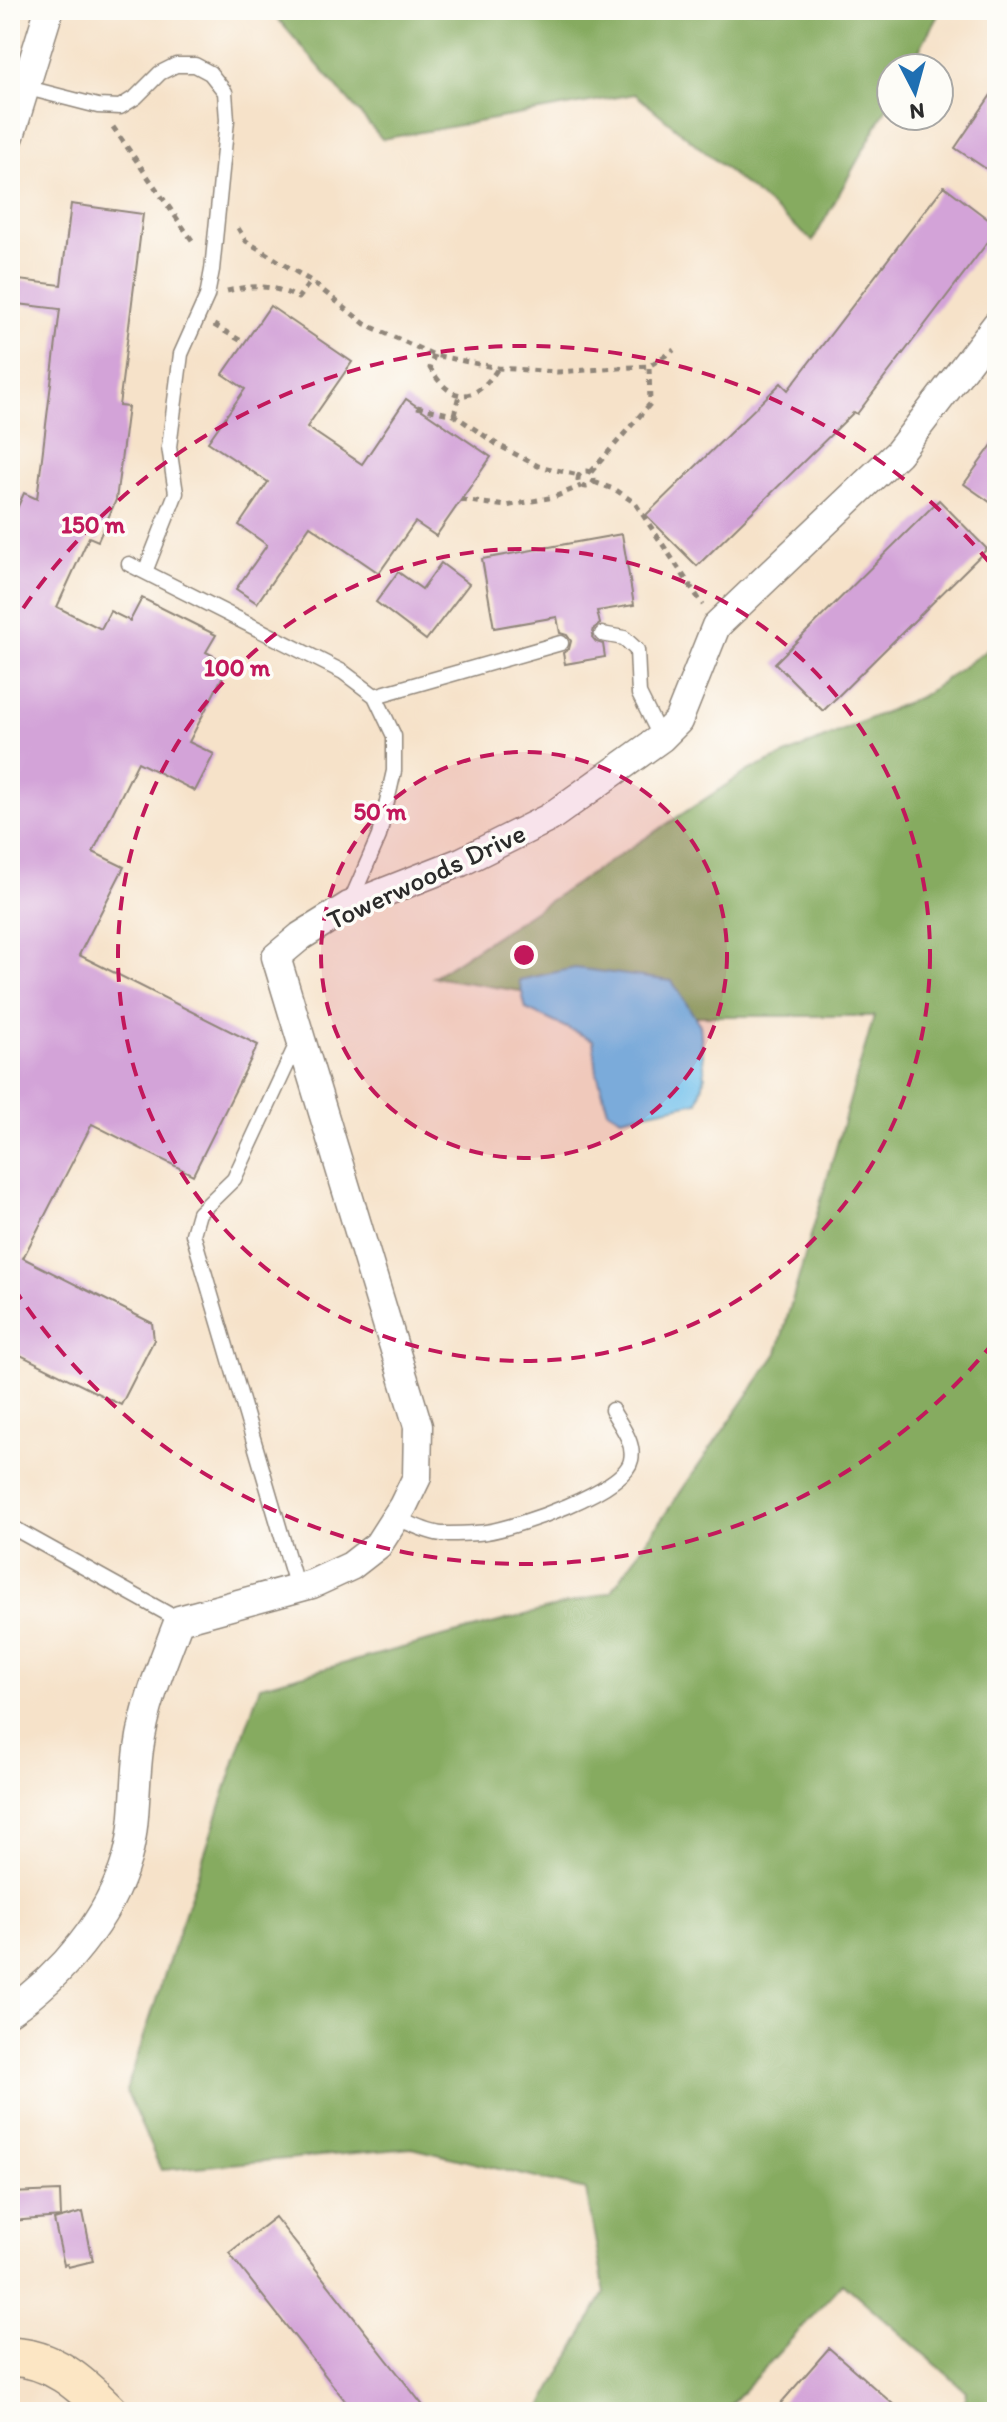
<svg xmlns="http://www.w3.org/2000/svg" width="1007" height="2422" font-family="Itim,sans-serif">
<rect width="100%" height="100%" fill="#fdfcf7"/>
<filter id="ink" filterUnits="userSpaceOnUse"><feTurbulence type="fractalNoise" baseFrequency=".0125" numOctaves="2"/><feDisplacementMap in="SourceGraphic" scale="16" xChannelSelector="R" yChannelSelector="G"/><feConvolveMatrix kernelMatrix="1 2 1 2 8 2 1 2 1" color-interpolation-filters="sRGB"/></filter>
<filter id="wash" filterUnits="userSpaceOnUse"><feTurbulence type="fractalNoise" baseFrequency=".006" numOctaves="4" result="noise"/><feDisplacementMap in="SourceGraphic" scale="32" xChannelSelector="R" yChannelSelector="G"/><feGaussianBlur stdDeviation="1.8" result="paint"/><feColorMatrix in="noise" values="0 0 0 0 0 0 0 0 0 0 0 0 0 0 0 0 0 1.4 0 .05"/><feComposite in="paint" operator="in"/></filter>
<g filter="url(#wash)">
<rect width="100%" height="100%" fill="#f6e2c9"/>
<path fill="#86ab60" stroke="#586b46" stroke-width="2" d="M 270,10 L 941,10 L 909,68 L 891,68 L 891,100 L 813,241 L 635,94 L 382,139 Z
M 997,643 L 997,2412 L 963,2412 L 966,2391 L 843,2283 L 724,2412 L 539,2412 L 605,2293 L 586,2190 L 412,2148 L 161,2170 L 126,2091 L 260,1686 L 611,1592 L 777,1353 L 874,1016 L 675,1016 L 433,977 L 748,771 L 922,696 Z"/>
<path fill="#71c0ec" stroke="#4e768c" stroke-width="2" d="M 575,968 L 672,981 L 700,1025 L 705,1077 L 698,1102 L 621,1118 L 608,1110 L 597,1073 L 593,1040 L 526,1009 L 519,980 Z"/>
<g id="blocks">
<path fill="#d3a3d8" d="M 997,86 L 997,176 L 955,148 Z
M 944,186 L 997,226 L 997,230 L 857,414 L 854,412 L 697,566 L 646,515 L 781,383 L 788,390 Z
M 71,204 L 143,214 L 119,406 L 128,407 L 116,500 L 98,541 L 89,537 L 57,607 L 101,629 L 110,611 L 130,621 L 142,598 L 216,635 L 206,652 L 229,664 L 189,742 L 214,754 L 195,791 L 138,762 L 93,852 L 124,867 L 79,955 L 258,1045 L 193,1175 L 92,1124 L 23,1258 L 152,1323 L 154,1340 L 121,1405 L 10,1350 L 10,524 L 24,493 L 37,499 L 60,309 L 10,303 L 10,279 L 61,285 Z
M 270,306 L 352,362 L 307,427 L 362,464 L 406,399 L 491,457 L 436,536 L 415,522 L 379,573 L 310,526 L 257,603 L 236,589 L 267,545 L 239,525 L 268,482 L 208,442 L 245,389 L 223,374 Z
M 997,438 L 997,507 L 964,484 Z
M 939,500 L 987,549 L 823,711 L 775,663 Z
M 622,534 L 634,605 L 597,611 L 600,624 L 594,628 L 592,637 L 596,642 L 603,644 L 605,657 L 565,664 L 563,653 L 569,649 L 571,641 L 567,635 L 560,633 L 557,617 L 494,628 L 482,559 Z
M 441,563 L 469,584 L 426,640 L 376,602 L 398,572 L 422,589 Z
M 60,2191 L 61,2217 L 11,2221 L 10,2193 Z
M 83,2212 L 93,2261 L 68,2267 L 67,2264 L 64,2265 L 54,2220 Z
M 275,2217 L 428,2412 L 354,2412 L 229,2253 Z
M 829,2348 L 902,2412 L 773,2412 Z"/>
</g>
</g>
<g filter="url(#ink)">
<use href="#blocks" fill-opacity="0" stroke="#90867a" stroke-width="2"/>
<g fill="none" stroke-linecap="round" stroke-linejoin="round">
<defs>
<path id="lane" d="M 24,87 L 98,106 L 120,107 L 136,97 L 160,73 L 176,65 L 195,65 L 210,73 L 225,92 L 227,120 L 212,270 L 207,296 L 181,354 L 169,447 L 176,493 L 145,572
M 129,564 L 343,672 L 375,696 L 394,736 L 394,771 L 379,836 L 349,905
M 602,634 L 624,638 L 637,650 L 639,694 L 661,738
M 375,696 L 561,643
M 396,1518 C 410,1523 427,1533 442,1534 C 456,1534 472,1534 486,1532 C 515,1528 625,1491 631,1460 C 635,1442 620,1425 612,1410
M 10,1526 L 179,1620
M 297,1588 L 193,1234 L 199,1213 L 234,1179 L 298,1041"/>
<path id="street" d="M 10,136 L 49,10
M 10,2011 C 62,1975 109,1920 127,1858 C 137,1823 134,1785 139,1749 C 145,1704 163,1662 179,1620 L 312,1584 L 351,1566 L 378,1545 L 403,1506 L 417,1477 L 418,1426 L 276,957 L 301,936 L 349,906 L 461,862 L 549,818 L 661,738 L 678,721 L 716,626 L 898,453 L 997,324"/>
<path id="secondary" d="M 10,2357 C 52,2357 81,2384 109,2412"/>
</defs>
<use href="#lane" stroke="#90867a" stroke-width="17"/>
<use href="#street" stroke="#90867a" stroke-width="31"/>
<use href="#secondary" stroke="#90867a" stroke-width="41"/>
<path stroke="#90867a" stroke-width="5" stroke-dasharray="6 6" stroke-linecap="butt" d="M 113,127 L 194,243
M 238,228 L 246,241 L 311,281 L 365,324 L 434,355 L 498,368 L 557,372 L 649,366 L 674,350
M 227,291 C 254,284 274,285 298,298 L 311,281
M 214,325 L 245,343
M 434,355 L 430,368 C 452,405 476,403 498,368
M 417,407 L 454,415 L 498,445 L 538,466 L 579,475
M 454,415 L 459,395
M578 479a8 8 0 1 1 16 0a8 8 0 1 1-16 0Z
M 591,472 L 650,404 L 649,366
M 594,482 L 616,490 L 635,503 L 703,605
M 461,500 L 506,506 L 554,497 L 581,486"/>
<use href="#lane" stroke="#fff" stroke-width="14"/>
<use href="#street" stroke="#fff" stroke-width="28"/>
<use href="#secondary" stroke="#fce6c4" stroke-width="38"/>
</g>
</g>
<circle cx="524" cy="955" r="203" fill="#c2185b" fill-opacity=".12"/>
<g fill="none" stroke="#c2185b" stroke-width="4" stroke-dasharray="14 10">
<circle cx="524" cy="955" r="203"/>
<circle cx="524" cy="955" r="406"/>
<path d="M994 1342A609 609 0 0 1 10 1282M10 628A609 609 0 0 1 994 568"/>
</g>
<g text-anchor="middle" stroke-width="7" stroke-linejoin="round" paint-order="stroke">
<g font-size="28" fill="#2b2b2b" stroke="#fdfcf7">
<text transform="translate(426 876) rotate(-25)" y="10">Towerwoods Drive</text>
</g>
</g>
<circle cx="524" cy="955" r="12" fill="#c2185b" stroke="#fdfcf7" stroke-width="4"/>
<g font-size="24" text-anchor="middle" font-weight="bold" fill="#c2185b" stroke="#fdfcf7" stroke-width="7" stroke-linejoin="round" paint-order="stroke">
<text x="93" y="533">150 m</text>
<text x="237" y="676">100 m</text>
<text x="380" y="820">50 m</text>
</g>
<rect width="1007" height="2422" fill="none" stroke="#fdfcf7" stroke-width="40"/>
<g transform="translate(915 92) rotate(174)"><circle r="38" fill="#fdfcf7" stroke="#a9a8a5" stroke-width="2"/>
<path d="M0-6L14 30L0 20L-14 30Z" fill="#1f6fb2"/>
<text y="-12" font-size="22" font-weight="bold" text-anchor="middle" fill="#2b2b2b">N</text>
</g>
</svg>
